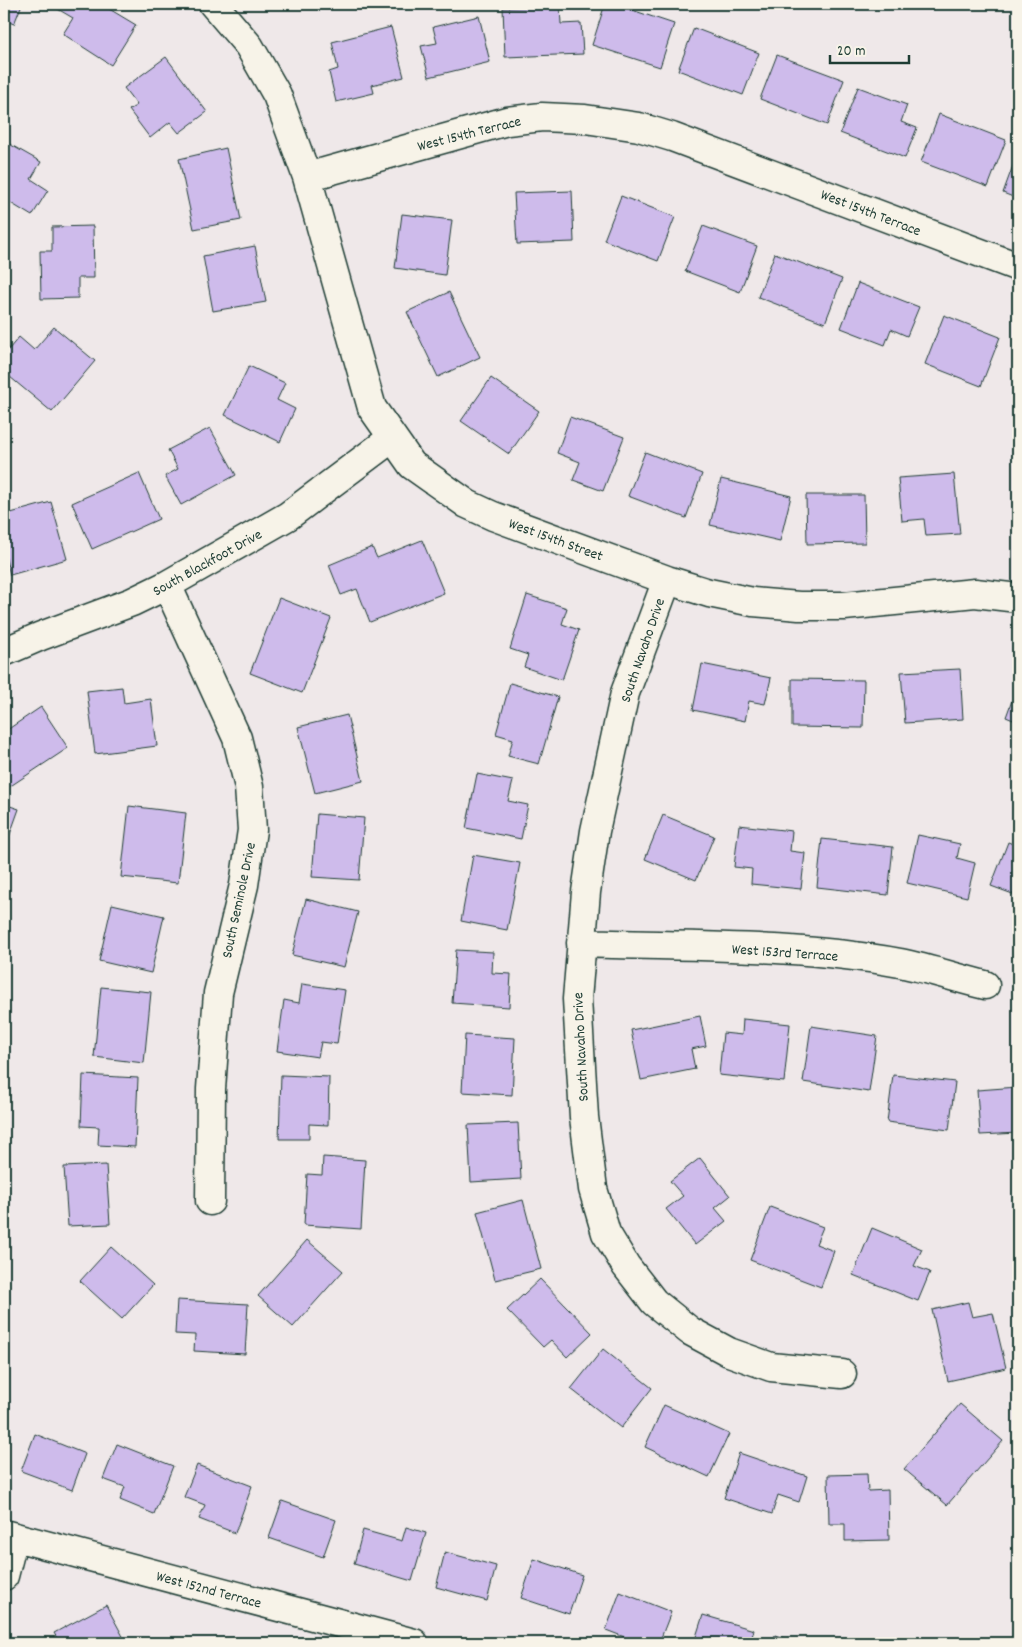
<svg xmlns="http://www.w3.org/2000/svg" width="1022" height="1647" font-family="Dekko,sans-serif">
<rect width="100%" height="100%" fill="#efe8e9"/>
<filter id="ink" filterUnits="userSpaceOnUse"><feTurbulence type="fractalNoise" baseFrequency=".02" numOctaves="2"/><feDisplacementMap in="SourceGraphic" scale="10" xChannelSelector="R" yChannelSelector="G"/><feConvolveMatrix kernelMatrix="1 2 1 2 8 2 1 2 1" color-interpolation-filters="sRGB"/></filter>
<g filter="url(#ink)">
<path fill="#cebbeb" stroke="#1f3d34" d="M 4,4 L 22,4 L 14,24 L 4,20 Z
M 59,4 L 101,4 L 136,25 L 111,65 L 63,34 L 73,18 L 56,8 Z
M 605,4 L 614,4 L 674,24 L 660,67 L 592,45 Z
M 560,6 L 561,24 L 581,23 L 583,54 L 505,57 L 503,8 Z
M 479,16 L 490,62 L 429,77 L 421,46 L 437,43 L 433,27 Z
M 391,27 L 404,77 L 372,85 L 374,93 L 336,102 L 329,72 L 338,69 L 332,42 Z
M 694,28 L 759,53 L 743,95 L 678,70 Z
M 777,55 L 844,80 L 827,125 L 760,99 Z
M 166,57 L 207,112 L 179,133 L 170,122 L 150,138 L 129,110 L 137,105 L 124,88 Z
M 858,87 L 907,105 L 901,122 L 917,128 L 905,158 L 840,133 Z
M 939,114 L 1006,140 L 988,187 L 921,162 Z
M 4,141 L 41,162 L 31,179 L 48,190 L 32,216 L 4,199 Z
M 226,148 L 241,220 L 194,229 L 179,159 Z
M 1018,152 L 1018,199 L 1003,193 Z
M 572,191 L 574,242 L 517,244 L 514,193 Z
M 621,196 L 675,217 L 658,261 L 604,240 Z
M 402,214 L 452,220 L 445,275 L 395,268 Z
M 93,226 L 94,278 L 78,278 L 78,298 L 41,299 L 40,251 L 52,251 L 52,227 Z
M 703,226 L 757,246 L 740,292 L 685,271 Z
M 255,246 L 266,302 L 213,311 L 203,256 Z
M 775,253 L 842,279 L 825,323 L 758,297 Z
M 858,283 L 919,307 L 907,336 L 891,329 L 885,345 L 841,328 Z
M 449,292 L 480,357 L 438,377 L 407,312 Z
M 944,315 L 1000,337 L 981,386 L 925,364 Z
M 54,327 L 95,361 L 52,412 L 4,372 L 4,355 L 19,337 L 34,350 Z
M 249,366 L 285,383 L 277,400 L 295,409 L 280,442 L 225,415 Z
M 491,378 L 539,411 L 509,454 L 461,421 Z
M 570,417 L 624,437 L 603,491 L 573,480 L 580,462 L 557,453 Z
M 210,428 L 236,475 L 181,505 L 165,476 L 178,469 L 168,450 Z
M 645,452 L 702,474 L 686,518 L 628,496 Z
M 139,473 L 159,519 L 92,549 L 72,503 Z
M 954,474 L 960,534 L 926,536 L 924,519 L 902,521 L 898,478 Z
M 721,479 L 791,496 L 780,541 L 710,525 Z
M 806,495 L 864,495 L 865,543 L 807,544 Z
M 51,502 L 67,559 L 10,575 L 4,551 L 4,524 L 9,522 L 7,514 Z
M 422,540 L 444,593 L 370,622 L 357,589 L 341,595 L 329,565 L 372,547 L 377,558 Z
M 527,595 L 567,608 L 562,624 L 579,630 L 562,680 L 524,667 L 528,655 L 510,649 Z
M 279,598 L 331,618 L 302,693 L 250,673 Z
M 702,664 L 771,678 L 765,704 L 749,701 L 745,721 L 693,710 Z
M 960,669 L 963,719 L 905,723 L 901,672 Z
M 792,679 L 864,680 L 863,728 L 792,727 Z
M 510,683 L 558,697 L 539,764 L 508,756 L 513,739 L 496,734 Z
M 1018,684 L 1018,722 L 1006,717 Z
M 122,687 L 124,703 L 151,699 L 157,746 L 95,754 L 87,691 Z
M 41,707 L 68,748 L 6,789 L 4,785 L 4,732 Z
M 347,715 L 363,781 L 315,793 L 298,727 Z
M 477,774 L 513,781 L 508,801 L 528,805 L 521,839 L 466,828 Z
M 4,804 L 19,809 L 4,851 Z
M 129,806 L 186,813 L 178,883 L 121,877 Z
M 317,814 L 364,818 L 359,880 L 312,877 Z
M 663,815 L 714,836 L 696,880 L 645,859 Z
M 739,825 L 792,831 L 790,851 L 805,853 L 801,889 L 751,884 L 752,869 L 734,867 Z
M 918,835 L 960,844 L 957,858 L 975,863 L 967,897 L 907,883 Z
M 822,839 L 893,847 L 888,895 L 817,887 Z
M 1008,842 L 1018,846 L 1018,896 L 991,886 Z
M 473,855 L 520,863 L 507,930 L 461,921 Z
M 306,899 L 358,912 L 344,967 L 292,955 Z
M 112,904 L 164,916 L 151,973 L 99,961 Z
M 456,950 L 493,952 L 492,973 L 511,974 L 509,1007 L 452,1003 Z
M 302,984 L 345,990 L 337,1044 L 321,1042 L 318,1057 L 277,1051 L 284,1000 L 299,1003 Z
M 101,987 L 151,992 L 144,1063 L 94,1057 Z
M 700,1016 L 706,1046 L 691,1049 L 695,1069 L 641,1080 L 631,1030 Z
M 743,1019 L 790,1024 L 784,1082 L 719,1075 L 723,1033 L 742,1035 Z
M 811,1026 L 877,1036 L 869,1092 L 803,1082 Z
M 465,1035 L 515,1038 L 512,1095 L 462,1092 Z
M 83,1075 L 138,1078 L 135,1147 L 98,1145 L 99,1127 L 81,1126 Z
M 281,1075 L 329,1077 L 328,1125 L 309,1124 L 309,1139 L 279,1139 Z
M 893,1075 L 955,1082 L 949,1130 L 887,1122 Z
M 1018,1087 L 1018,1133 L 980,1135 L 977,1090 Z
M 518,1123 L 521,1179 L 471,1182 L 468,1125 Z
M 323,1157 L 365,1160 L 361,1229 L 304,1225 L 307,1174 L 322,1175 Z
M 700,1158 L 730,1196 L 715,1208 L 726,1221 L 695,1245 L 666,1209 L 683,1196 L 670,1181 Z
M 106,1165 L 110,1224 L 68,1226 L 64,1167 Z
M 523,1200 L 541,1269 L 495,1280 L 477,1212 Z
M 770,1207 L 823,1227 L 816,1244 L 834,1251 L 821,1287 L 750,1260 Z
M 872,1228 L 922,1249 L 914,1266 L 930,1272 L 918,1301 L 853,1275 Z
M 307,1240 L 343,1271 L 293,1327 L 258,1296 Z
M 111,1247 L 153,1285 L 122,1319 L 80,1281 Z
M 540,1279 L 592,1333 L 567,1357 L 551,1340 L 543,1347 L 507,1310 Z
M 177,1300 L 248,1304 L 245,1354 L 194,1351 L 195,1335 L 175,1334 Z
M 968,1302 L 972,1317 L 993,1313 L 1006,1368 L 948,1381 L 932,1310 Z
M 603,1349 L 652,1388 L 621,1428 L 571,1389 Z
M 960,1404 L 1003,1441 L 947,1505 L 904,1469 Z
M 664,1405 L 729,1434 L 709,1477 L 645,1447 Z
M 35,1434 L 85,1454 L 72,1490 L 21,1471 Z
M 117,1444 L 173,1466 L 154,1514 L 120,1500 L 125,1487 L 103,1479 Z
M 739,1453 L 807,1476 L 799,1502 L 778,1495 L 772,1514 L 724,1498 Z
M 197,1465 L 252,1486 L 235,1533 L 199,1519 L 205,1505 L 184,1497 Z
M 867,1474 L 868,1491 L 888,1490 L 889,1540 L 845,1541 L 845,1524 L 829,1524 L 828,1475 Z
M 282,1501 L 336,1520 L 323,1557 L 269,1538 Z
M 406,1527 L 426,1533 L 412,1581 L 354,1564 L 363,1530 L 402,1541 Z
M 445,1552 L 496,1566 L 487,1601 L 436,1587 Z
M 534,1559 L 582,1575 L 569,1614 L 521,1598 Z
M 620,1592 L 671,1612 L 659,1643 L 640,1643 L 606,1630 Z
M 106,1605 L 126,1642 L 60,1643 L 54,1633 Z
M 703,1615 L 754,1630 L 750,1643 L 694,1643 Z
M 775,1635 L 797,1643 L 772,1643 Z"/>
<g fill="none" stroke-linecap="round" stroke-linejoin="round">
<defs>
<path id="minor" d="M 213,4 L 249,46 L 277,95 L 307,177 L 372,408 L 412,465 L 467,504 L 493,516 L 667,580 L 709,593 L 753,602 L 799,606 L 844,606 L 975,593 L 1018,598
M 307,177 L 507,121 L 542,117 L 585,119 L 639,127 L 672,137 L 1018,267
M 667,580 L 625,693 L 595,831 L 586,892 L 577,999 L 584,1117 L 593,1189 L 606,1233 L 626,1266 L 654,1302 L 690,1331 L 729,1352 L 771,1367 L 842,1374
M 167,585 L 237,738 L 249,787 L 252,830 L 244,885 L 218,993 L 211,1089 L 210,1201
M 4,652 L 41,636 L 132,602 L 167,585 L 288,516 L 392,438
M 581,943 C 687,947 796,944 900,963 C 929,969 957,978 985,985
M 4,1534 L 414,1643
M 4,1576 L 14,1537"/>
</defs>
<use href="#minor" stroke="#1f3d34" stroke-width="31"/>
<use href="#minor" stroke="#f7f3e8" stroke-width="28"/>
</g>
</g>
<g text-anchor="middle" stroke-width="5" stroke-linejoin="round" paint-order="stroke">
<g font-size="15" fill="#1f3d34" stroke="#f7f3e8">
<text transform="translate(469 133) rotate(-14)" y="5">West 154th Terrace</text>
<text transform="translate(871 212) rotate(21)" y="5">West 154th Terrace</text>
<text transform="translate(556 539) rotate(20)" y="5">West 154th Street</text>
<text transform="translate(207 562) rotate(-29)" y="5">South Blackfoot Drive</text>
<text transform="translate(642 650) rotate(-71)" y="5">South Navaho Drive</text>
<text transform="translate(238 900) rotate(-78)" y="5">South Seminole Drive</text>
<text transform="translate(785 952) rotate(4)" y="5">West 153rd Terrace</text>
<text transform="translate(580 1047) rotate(-93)" y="5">South Navaho Drive</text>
<text transform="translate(209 1589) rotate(15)" y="5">West 152nd Terrace</text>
</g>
</g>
<rect width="1022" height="1647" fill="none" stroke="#f7f3e8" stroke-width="20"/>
<rect x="10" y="10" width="1002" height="1627" fill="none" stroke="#1f3d34" stroke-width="2" filter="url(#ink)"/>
<path d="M830 55v8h79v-8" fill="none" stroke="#1f3d34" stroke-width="2.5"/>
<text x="837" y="55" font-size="15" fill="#1f3d34" stroke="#f7f3e8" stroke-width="4" paint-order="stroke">20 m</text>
</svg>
